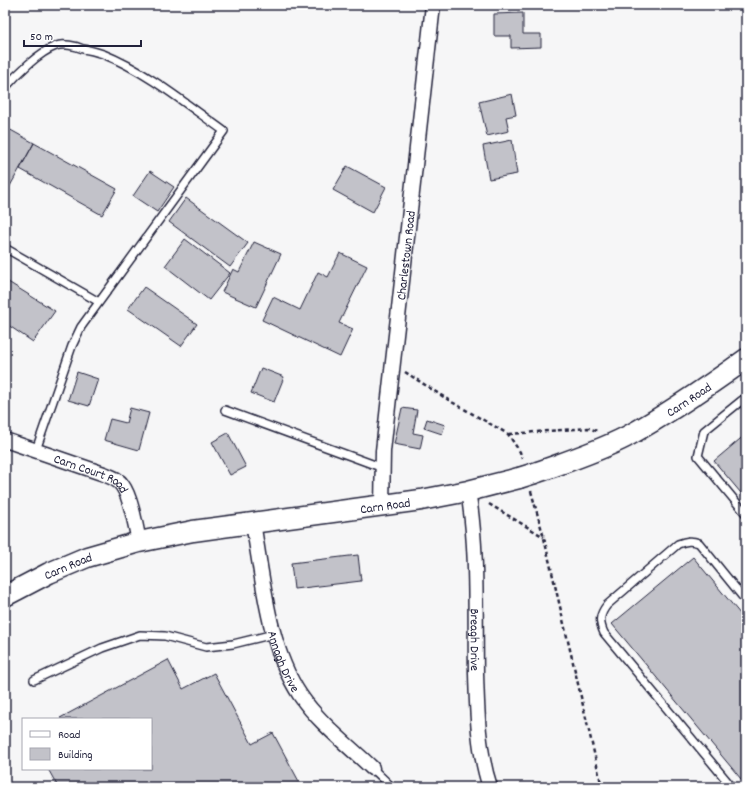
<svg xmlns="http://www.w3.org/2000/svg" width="751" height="792" font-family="Dekko,sans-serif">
<rect width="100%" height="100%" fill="#f6f6f7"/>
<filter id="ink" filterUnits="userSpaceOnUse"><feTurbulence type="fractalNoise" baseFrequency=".025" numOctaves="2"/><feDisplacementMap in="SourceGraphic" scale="8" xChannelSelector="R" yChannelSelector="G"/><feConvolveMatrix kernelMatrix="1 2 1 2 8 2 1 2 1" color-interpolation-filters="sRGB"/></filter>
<g filter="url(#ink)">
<path fill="#c2c2c9" stroke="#22223b" d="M 523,13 L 523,34 L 541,34 L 541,47 L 511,48 L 511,36 L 494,36 L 494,14 Z
M 512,94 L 516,115 L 506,117 L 509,131 L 487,136 L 479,102 Z
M 7,128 L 34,143 L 5,195 L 5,131 Z
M 512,140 L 517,174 L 489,179 L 483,146 Z
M 34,143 L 117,189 L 102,215 L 20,169 Z
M 347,166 L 386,187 L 373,212 L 333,190 Z
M 150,171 L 174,187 L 157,212 L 133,196 Z
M 186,198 L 248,243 L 230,267 L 169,222 Z
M 185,239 L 230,273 L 209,300 L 165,266 Z
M 254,242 L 281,254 L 256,307 L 222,292 L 233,269 L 239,272 Z
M 340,253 L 367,266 L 339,323 L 353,329 L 340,357 L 262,320 L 273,297 L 300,310 L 318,272 L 328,277 Z
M 5,280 L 55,311 L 33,342 L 5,323 Z
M 144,287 L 197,324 L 181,346 L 128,309 Z
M 261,368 L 284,377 L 274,402 L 251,393 Z
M 77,372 L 98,379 L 89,406 L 68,400 Z
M 130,408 L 149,413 L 139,450 L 104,440 L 110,419 L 126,423 Z
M 402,408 L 417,410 L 413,433 L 423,435 L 420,449 L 394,444 Z
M 427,419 L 445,425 L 442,434 L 424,428 Z
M 228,433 L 246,467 L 230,475 L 212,442 Z
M 746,434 L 746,499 L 714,461 Z
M 358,555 L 361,581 L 294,589 L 291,563 Z
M 693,557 L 746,621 L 746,785 L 612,624 Z
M 168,660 L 183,689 L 214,673 L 252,744 L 273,733 L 302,787 L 58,787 L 48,769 L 151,769 L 151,719 L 61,719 L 60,718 Z"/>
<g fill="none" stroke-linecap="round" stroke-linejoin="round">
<defs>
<path id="service" d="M 5,88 C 17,74 39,52 56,46 C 63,43 76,46 83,49 C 90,50 97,52 103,54 C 146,71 186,104 224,131 L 81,327 L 72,346 L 36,450
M 5,248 L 99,302
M 746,397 L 704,431 L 698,456 L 746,514
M 225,410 L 383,468
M 34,680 L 102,648 L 140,635 L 165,636 L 206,647 L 233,644 L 274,634
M 372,768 L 392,787
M 732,787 L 604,633 C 599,622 599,615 607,605 L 678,544 C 686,541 691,540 699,543 L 746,601"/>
<g id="minor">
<path id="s1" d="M 5,440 L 104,474 C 111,477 118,479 122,485 C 131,497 136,527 139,542"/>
<path id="s2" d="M 468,491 C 478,549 475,614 476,673 C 477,711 478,751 490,787"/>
<path id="s3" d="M 382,506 L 383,451 L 433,5"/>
<path id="s4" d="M 253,523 C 263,579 268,647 300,695 C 319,723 348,745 372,768"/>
</g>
<g id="secondary">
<path id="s5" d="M 535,473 C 565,462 597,452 626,437 C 668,414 707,387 746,359"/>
<path id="s6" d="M 5,596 L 49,573 L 87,557 L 139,542 L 193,531 L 421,500 L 468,491 L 519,478"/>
</g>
</defs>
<use href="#service" stroke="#22223b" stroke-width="10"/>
<use href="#minor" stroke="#22223b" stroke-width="17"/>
<use href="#secondary" stroke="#22223b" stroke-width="23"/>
<path stroke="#22223b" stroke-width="2.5" stroke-dasharray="4 3" stroke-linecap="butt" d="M 405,372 L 450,401 L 508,434 L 520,452 L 522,459
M 509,434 L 588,428 L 597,431
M 531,491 L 544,538 L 602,787
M 489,504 L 544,537"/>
<use href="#service" stroke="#fff" stroke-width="7"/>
<use href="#minor" stroke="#fff" stroke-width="14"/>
<use href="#secondary" stroke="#fff" stroke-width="20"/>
<defs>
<path id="secondary-bridge" d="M 519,478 L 535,473"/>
</defs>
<use href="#secondary-bridge" stroke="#22223b" stroke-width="23" stroke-linecap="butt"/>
<use href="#secondary-bridge" stroke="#fff" stroke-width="20"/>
</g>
</g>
<g text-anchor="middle" stroke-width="3" stroke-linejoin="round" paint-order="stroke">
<g font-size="13" fill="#22223b" stroke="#fff">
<text dy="5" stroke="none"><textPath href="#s3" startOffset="252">Charlestown Road</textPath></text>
<text dy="5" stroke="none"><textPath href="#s5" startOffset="171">Carn Road</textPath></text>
<text dy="5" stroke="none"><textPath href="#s1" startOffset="93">Carn Court Road</textPath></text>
<text dy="5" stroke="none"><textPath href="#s6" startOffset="394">Carn Road</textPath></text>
<text dy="5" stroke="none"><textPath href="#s6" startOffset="70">Carn Road</textPath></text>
<text dy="5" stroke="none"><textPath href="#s2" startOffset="149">Breagh Drive</textPath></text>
<text dy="5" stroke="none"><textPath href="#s4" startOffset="142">Annagh Drive</textPath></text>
</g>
</g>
<rect width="751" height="792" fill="none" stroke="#fff" stroke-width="20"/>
<rect x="10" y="10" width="731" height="772" fill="none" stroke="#22223b" stroke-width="1.5" filter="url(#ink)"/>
<rect x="22" y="718" width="130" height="52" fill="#ffffff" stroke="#a7a7b1"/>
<rect x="30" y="731" width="20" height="6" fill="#ffffff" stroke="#a7a7b1"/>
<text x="58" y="738" font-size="12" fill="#22223b">Road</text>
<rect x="30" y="748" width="20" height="12" fill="#c2c2c9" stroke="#a7a7b1"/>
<text x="58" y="758" font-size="12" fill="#22223b">Building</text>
<path d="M24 40v6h117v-6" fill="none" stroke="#22223b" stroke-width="2"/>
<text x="30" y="40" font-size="12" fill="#22223b" stroke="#ffffff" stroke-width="3" paint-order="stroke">50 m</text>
</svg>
